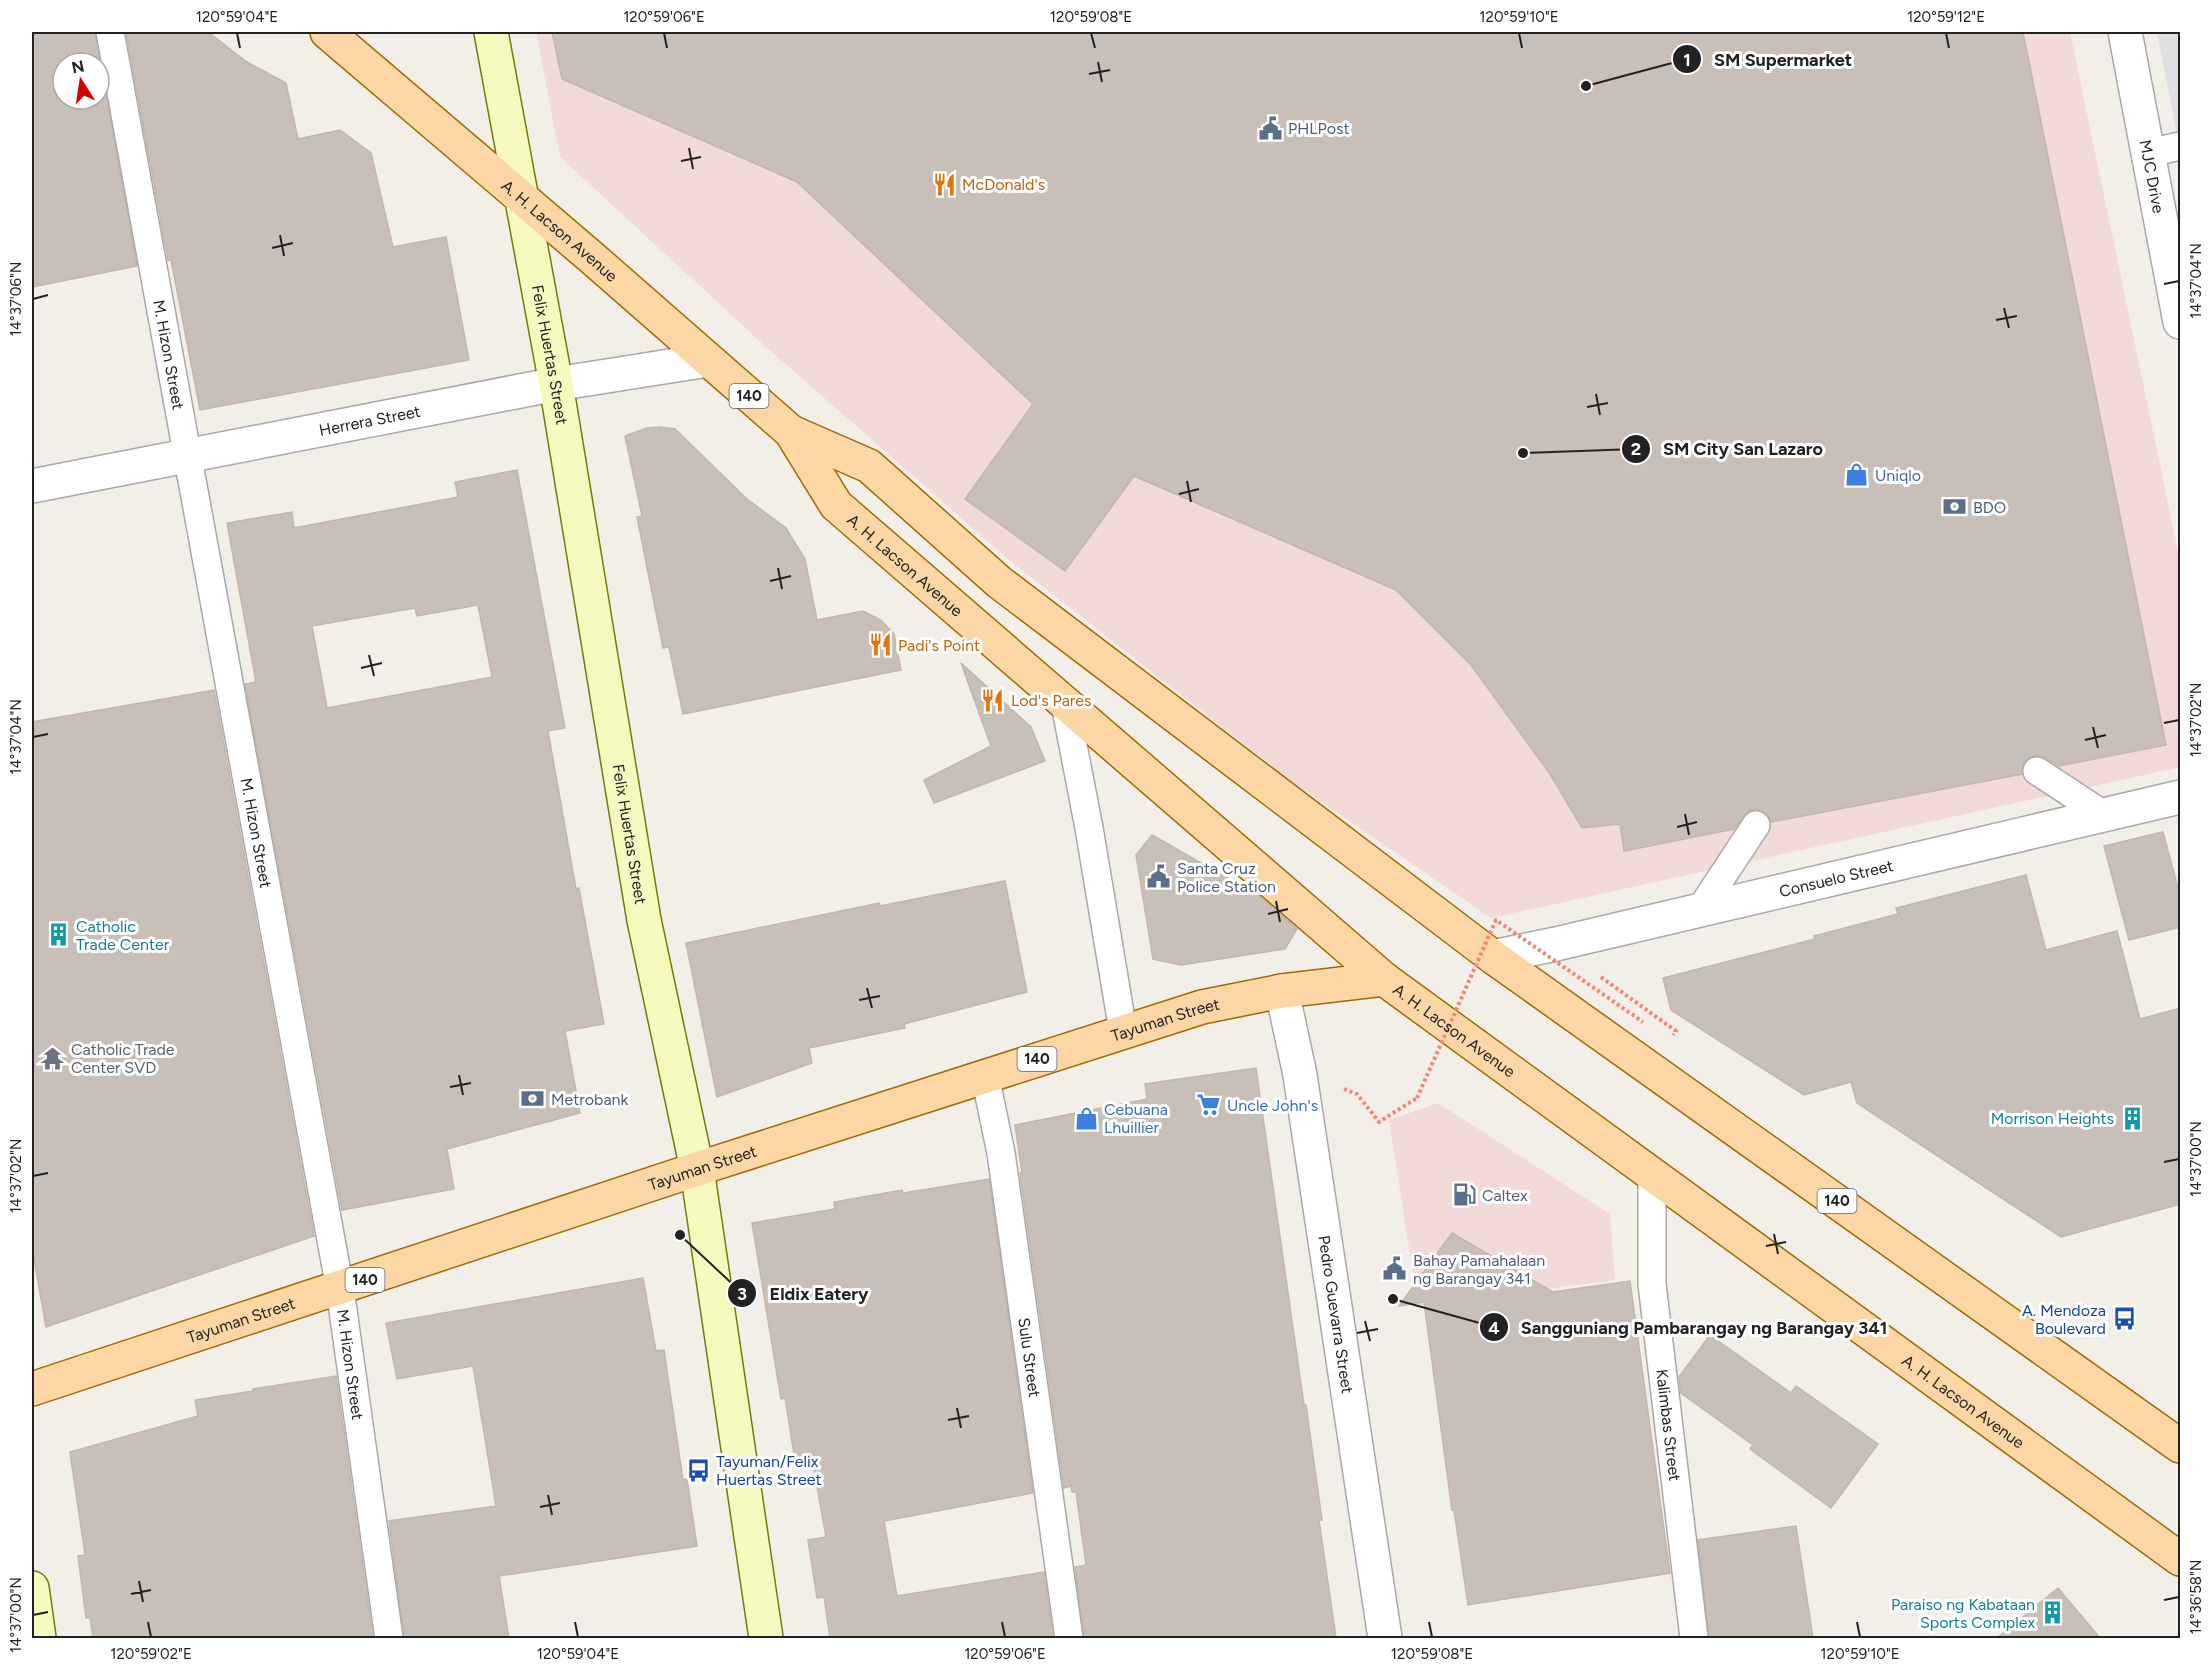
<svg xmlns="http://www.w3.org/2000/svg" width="2212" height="1670" font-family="Figtree,sans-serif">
<rect width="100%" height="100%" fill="#f2efe9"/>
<path fill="#e0dfdf" d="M 2157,32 L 2180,32 L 2180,150 Z"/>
<path fill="#f2dad9" d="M 536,32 L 2070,32 L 2180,561 L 2180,767 L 1491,918 L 1291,781 L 1009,560 L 765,346 L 560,157 Z
M 1438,1103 L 1610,1214 L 1615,1280 L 1418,1306 L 1389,1120 Z"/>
<path fill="#c7bfb8" stroke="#c4b6ab" stroke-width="1.5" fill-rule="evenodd" d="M 32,32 L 95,32 L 137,266 L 32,287 ZM 63,63 L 99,63 L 99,99 L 63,99 Z
M 126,32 L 208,32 L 247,62 L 286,83 L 298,139 L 340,130 L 371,153 L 393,247 L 446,237 L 469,360 L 200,410 L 171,260 L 168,260 Z
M 552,32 L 2023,32 L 2166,745 L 2059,766 L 2046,758 L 2037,755 L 2030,757 L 2024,762 L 2022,774 L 1771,822 L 1765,812 L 1756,809 L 1749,811 L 1743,816 L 1734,829 L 1624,851 L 1620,824 L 1582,828 L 1550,774 L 1471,665 L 1396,590 L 1134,476 L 1065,571 L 965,499 L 1033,404 L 797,182 L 562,79 Z
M 660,427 L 675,429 L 747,499 L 786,528 L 805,559 L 817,620 L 863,611 L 881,620 L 894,634 L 901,670 L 683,714 L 669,647 L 663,648 L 637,517 L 642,516 L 625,436 L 647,428 Z
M 517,470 L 565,728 L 548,731 L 576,889 L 579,888 L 604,1024 L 565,1031 L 580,1113 L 447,1149 L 454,1189 L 342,1210 L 245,684 L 256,682 L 227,523 L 292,512 L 294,528 L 458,497 L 455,482 ZM 478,605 L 492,677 L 327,708 L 312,626 L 415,608 L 417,616 Z
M 961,663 L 1031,727 L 1045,761 L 934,803 L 924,780 L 991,746 Z
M 214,690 L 314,1236 L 46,1327 L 32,1248 L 32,722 Z
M 2163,832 L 2181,899 L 2181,927 L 2129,940 L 2104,846 Z
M 1152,835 L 1259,896 L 1297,929 L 1285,949 L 1181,965 L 1153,959 L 1136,855 Z
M 2026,875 L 2046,950 L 2117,931 L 2140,1019 L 2181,1008 L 2181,1204 L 2061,1237 L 1857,1103 L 1851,1082 L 1804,1095 L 1671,1010 L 1663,978 L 1815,939 L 1814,936 L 1898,914 L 1896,908 Z
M 1005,881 L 1027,992 L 904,1024 L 905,1028 L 809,1048 L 812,1063 L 717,1097 L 686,943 L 879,903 L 880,906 Z
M 1256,1068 L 1304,1405 L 1306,1405 L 1322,1520 L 1319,1520 L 1336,1638 L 1084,1638 L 1075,1567 L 1086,1565 L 1076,1492 L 1072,1492 L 1071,1486 L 1064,1488 L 1020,1173 L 1022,1173 L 1015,1125 L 1147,1099 L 1145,1084 Z
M 989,1179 L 1033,1493 L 884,1521 L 897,1596 L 1044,1572 L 1053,1638 L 830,1638 L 824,1597 L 817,1598 L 808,1540 L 826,1537 L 813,1464 L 796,1467 L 785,1398 L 781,1399 L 752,1223 L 835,1209 L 834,1202 L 902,1190 L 903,1193 Z
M 1452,1233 L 1553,1292 L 1630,1281 L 1670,1573 L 1468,1605 L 1454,1510 L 1452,1510 L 1424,1302 L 1399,1306 Z
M 643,1278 L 656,1351 L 664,1350 L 683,1480 L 687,1479 L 697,1546 L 499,1576 L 509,1638 L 404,1638 L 389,1521 L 496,1506 L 473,1366 L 397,1379 L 386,1323 Z
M 1710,1335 L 1791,1393 L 1796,1386 L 1878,1444 L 1831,1508 L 1750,1449 L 1753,1445 L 1681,1393 L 1679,1377 Z
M 336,1376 L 373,1638 L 93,1638 L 90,1618 L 86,1618 L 78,1556 L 85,1555 L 70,1452 L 198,1416 L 195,1400 L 253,1391 L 253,1389 Z
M 1796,1526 L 1813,1638 L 1709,1638 L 1698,1540 Z
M 2058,1588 L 2100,1638 L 1997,1638 Z"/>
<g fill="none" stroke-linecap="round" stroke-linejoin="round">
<defs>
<g id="lane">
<path id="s1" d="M 110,32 L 340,1289 L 389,1638"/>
<path d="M 2149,153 L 2180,146"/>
<path d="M 1065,704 L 1089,828 L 1123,1031"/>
<path d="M 2037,771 L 2104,815"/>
<path d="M 1700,910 L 1756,825"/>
<path id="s2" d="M 985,1076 L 1001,1153 L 1069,1638"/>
<path id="s3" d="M 1652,1174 L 1652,1284 L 1694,1638"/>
</g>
<g id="street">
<path id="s4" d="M 2125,32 L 2180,322"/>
<path id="s5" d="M 32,486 L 556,384 L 708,360"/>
<path id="s6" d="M 1493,957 L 1556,944 L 2180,797"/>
<path id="s7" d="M 1282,991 L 1300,1075 L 1385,1638"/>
</g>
<g id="secondary">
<path id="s8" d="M 491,32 L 556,384 L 644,920 L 697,1169 L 766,1638"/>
<path d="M 32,1588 L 39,1638"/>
</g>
<g id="primary">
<path id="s9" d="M 327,32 L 591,257 L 791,432 L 836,505 L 1384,979 L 2180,1559"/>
<path d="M 791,432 L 869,466 L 999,582 L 1493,957 L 2180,1446"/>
<path id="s10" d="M 32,1389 L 697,1169 L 1202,1007 L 1282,991 L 1384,979"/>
</g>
</defs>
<use href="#lane" stroke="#a9a9a9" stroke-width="30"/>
<use href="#street" stroke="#a9a9a9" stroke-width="36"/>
<use href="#secondary" stroke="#707d05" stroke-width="36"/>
<use href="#primary" stroke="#a06b00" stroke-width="36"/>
<path stroke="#fa8072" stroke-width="4" stroke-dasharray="3 3" stroke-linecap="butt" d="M 1601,977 L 1676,1031 L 1673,1035
M 1344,1089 L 1357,1094 L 1379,1122 L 1417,1098"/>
<use href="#lane" stroke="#fff" stroke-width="27"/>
<use href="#street" stroke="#fff" stroke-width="33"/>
<use href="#secondary" stroke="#f7fabf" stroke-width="33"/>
<use href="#primary" stroke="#fcd6a4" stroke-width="33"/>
<path stroke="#fa8072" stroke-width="4" stroke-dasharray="3 3" stroke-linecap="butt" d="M 1417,1098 L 1496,920 L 1643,1022"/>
</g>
<path fill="none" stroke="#222" stroke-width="2" d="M 237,33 L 240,48M 664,33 L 667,48M 1091,33 L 1095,48M 1519,33 L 1522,48M 1946,33 L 1949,48M 1098,62 L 1102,82M 1089,74 L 1110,70M 689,148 L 693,169M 681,161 L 701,157M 280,235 L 284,256M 272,248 L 293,243M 2164,284 L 2179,281M 33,299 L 48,295M 2004,308 L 2009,328M 1996,320 L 2017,316M 1596,394 L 1600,415M 1587,407 L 1608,403M 1187,481 L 1191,502M 1179,494 L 1199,489M 778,568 L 782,589M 770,581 L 791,576M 369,655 L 374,676M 361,668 L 382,663M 2164,723 L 2179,720M 2093,727 L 2098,748M 33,737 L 48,734M 2085,740 L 2106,735M 1685,814 L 1689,835M 1677,827 L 1697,822M 1276,901 L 1280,922M 1268,914 L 1288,909M 867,988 L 872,1008M 859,1000 L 880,996M 459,1075 L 463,1095M 450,1087 L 471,1083M 2164,1162 L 2179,1159M 33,1176 L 48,1173M 1774,1234 L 1778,1254M 1766,1246 L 1786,1242M 1365,1321 L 1370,1341M 1357,1333 L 1378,1329M 957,1408 L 961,1428M 948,1420 L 969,1416M 548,1495 L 552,1515M 540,1507 L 560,1503M 139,1581 L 143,1602M 131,1594 L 151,1590M 2164,1600 L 2179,1597M 33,1615 L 48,1612M 148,1622 L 151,1637M 575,1622 L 578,1637M 1002,1622 L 1005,1637M 1429,1622 L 1432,1637M 1857,1622 L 1860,1637"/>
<defs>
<symbol id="civic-bare" viewBox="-9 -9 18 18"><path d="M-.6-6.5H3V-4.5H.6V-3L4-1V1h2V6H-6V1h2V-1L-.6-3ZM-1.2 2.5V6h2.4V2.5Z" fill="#5c6f8a" stroke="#fff" stroke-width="2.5" paint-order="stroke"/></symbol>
<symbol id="restaurant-bare" viewBox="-9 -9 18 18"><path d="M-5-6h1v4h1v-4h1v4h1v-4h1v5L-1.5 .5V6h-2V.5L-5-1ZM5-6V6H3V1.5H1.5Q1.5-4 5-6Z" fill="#e8710a" stroke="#fff" stroke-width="2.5" paint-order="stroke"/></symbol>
<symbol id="shop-bare" viewBox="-9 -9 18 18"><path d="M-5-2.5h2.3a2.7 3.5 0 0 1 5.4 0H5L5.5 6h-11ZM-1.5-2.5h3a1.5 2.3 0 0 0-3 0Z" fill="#3f7fe0" stroke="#fff" stroke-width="2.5" paint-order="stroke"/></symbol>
<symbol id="bank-bare" viewBox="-9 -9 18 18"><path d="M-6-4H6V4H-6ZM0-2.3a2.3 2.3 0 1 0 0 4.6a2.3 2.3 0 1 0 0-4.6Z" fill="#5c6f8a" stroke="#fff" stroke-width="2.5" paint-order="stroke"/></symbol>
<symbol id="building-bare" viewBox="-9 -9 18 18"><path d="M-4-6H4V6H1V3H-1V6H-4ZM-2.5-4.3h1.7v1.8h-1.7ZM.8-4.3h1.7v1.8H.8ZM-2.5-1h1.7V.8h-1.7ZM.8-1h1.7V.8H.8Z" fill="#0f9aa8" stroke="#fff" stroke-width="2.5" paint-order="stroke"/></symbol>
<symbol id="temple-bare" viewBox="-9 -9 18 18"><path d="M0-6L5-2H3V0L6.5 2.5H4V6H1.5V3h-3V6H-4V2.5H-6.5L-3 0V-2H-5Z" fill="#6b7280" stroke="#fff" stroke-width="2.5" paint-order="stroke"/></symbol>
<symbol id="supermarket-bare" viewBox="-9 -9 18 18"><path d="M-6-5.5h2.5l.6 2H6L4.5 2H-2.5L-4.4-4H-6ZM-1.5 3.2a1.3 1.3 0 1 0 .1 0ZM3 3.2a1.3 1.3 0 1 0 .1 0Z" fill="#3f7fe0" stroke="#fff" stroke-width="2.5" paint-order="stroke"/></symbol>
<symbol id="fuel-bare" viewBox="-9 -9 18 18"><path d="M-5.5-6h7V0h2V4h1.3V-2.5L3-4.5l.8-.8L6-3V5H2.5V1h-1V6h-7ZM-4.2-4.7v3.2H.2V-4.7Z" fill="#5c6f8a" stroke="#fff" stroke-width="2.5" paint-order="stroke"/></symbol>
<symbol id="bus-bare" viewBox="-9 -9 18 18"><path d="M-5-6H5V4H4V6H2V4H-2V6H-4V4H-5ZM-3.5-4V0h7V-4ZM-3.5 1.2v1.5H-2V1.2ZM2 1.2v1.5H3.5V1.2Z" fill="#1a4fb4" stroke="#fff" stroke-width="2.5" paint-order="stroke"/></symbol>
</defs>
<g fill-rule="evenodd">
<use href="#civic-bare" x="1254" y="112" width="33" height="33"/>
<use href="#restaurant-bare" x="928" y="168" width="33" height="33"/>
<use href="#shop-bare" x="1840" y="458" width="33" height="33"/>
<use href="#bank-bare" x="1938" y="490" width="33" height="33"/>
<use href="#restaurant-bare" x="864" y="628" width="33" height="33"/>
<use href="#restaurant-bare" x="976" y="684" width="33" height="33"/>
<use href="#civic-bare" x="1142" y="860" width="33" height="33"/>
<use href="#building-bare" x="42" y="918" width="33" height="33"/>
<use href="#temple-bare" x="36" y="1042" width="33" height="33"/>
<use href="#bank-bare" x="516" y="1082" width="33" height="33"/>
<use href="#supermarket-bare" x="1192" y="1088" width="33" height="33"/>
<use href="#shop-bare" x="1070" y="1102" width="33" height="33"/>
<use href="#building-bare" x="2116" y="1102" width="33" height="33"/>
<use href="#fuel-bare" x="1448" y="1178" width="33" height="33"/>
<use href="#civic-bare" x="1378" y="1252" width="33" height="33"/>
<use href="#bus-bare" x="2108" y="1302" width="33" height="33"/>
<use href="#bus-bare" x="682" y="1454" width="33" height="33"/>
<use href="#building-bare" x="2036" y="1596" width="33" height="33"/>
</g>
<g text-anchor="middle" stroke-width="6" stroke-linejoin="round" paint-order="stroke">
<g fill="#fff" stroke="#646464" stroke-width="1.5">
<rect x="729.5" y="384" width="39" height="24" rx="4.5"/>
<rect x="1017.5" y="1047" width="39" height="24" rx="4.5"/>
<rect x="1817.5" y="1189" width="39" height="24" rx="4.5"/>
<rect x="345.5" y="1268" width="39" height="24" rx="4.5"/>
</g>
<g font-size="15" font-weight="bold" fill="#222">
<text x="749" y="401">140</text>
<text x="1037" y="1064">140</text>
<text x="1837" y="1206">140</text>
<text x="365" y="1285">140</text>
</g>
<g font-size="16" fill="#4e5e75" stroke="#fff" text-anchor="start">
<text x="1288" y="134">PHLPost</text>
<text x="1973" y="513">BDO</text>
<text x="1177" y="874">Santa Cruz<tspan x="1177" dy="18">Police Station</tspan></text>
<text x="551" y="1105">Metrobank</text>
<text x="1482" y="1201">Caltex</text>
<text x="1413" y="1266">Bahay Pamahalaan<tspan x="1413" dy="18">ng Barangay 341</tspan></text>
</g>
<g font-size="16" fill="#222" stroke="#fff">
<text dy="6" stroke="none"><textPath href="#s4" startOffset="147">MJC Drive</textPath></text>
<text dy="6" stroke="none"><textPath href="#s9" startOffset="306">A. H. Lacson Avenue</textPath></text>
<text dy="6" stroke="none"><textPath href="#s1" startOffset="328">M. Hizon Street</textPath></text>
<text dy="6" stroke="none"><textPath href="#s8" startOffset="328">Felix Huertas Street</textPath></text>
<text dy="6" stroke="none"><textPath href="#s5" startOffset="344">Herrera Street</textPath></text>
<text dy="6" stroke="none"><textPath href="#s9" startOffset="790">A. H. Lacson Avenue</textPath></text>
<text dy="6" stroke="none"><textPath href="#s1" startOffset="814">M. Hizon Street</textPath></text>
<text dy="6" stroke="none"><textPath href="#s8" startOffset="814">Felix Huertas Street</textPath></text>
<text dy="6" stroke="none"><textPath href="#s6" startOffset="352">Consuelo Street</textPath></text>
<text dy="6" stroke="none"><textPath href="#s10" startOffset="1192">Tayuman Street</textPath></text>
<text dy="6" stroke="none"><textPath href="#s9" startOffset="1510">A. H. Lacson Avenue</textPath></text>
<text dy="6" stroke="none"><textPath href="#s10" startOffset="706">Tayuman Street</textPath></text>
<text dy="6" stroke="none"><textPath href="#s7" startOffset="328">Pedro Guevarra Street</textPath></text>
<text dy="6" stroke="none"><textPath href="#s10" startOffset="220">Tayuman Street</textPath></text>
<text dy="6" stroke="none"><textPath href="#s2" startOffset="285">Sulu Street</textPath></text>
<text dy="6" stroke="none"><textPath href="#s1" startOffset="1354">M. Hizon Street</textPath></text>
<text dy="6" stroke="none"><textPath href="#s9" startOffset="2140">A. H. Lacson Avenue</textPath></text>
<text dy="6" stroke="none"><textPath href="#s3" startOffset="252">Kalimbas Street</textPath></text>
</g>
<g font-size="16" fill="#c56008" stroke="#fff" text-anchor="start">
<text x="962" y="190">McDonald's</text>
<text x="898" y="651">Padi's Point</text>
<text x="1011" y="706">Lod's Pares</text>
</g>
<g font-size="16" fill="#366cbe" stroke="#fff" text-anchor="start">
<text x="1875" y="481">Uniqlo</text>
<text x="1227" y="1111">Uncle John's</text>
<text x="1104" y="1115">Cebuana<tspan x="1104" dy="18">Lhuillier</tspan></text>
</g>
<g font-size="16" fill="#0d838f" stroke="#fff" text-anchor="end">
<text x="76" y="932" text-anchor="start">Catholic<tspan x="76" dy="18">Trade Center</tspan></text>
<text x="2114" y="1124">Morrison Heights</text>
<text x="2035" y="1610">Paraiso ng Kabataan<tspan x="2035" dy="18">Sports Complex</tspan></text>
</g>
<g font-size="16" fill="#5b616d" stroke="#fff" text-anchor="start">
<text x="71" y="1055">Catholic Trade<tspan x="71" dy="18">Center SVD</tspan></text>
</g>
<g font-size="16" fill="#164399" stroke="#fff" text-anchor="end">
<text x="2106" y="1316">A. Mendoza<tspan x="2106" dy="18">Boulevard</tspan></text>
<text x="716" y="1467" text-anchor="start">Tayuman/Felix<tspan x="716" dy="18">Huertas Street</tspan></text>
</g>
</g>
<path fill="none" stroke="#222" stroke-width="2" d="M1586 86L1687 59M1523 453L1636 449M680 1235L742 1293M1393 1299L1494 1327"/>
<g fill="#222" stroke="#fff" stroke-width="2">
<circle cx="1586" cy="86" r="6"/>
<circle cx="1523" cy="453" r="6"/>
<circle cx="680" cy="1235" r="6"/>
<circle cx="1393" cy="1299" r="6"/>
<circle cx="1687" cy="59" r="15"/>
<circle cx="1636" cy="449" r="15"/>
<circle cx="742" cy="1293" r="15"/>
<circle cx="1494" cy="1327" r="15"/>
</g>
<g font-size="18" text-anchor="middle" font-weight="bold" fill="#fff">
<text x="1687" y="66">1</text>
<text x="1636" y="455">2</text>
<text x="742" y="1300">3</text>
<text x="1494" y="1334">4</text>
</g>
<g font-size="18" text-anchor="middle" font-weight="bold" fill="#222" stroke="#fff" stroke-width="6" stroke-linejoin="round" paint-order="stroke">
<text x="1783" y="66">SM Supermarket</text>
<text x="1743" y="455">SM City San Lazaro</text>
<text x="819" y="1300">Eldix Eatery</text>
<text x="1704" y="1334">Sangguniang Pambarangay ng Barangay 341</text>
</g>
<rect width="2212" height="1670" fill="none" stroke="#ffffff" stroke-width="66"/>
<g transform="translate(81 81) rotate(348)"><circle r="28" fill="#ffffff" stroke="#a7a7a7" stroke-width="1.5"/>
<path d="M0-4.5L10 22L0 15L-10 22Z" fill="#d40000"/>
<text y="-9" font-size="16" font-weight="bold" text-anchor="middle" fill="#222222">N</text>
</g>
<rect x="33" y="33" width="2146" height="1604" fill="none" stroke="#222" stroke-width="2"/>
<g font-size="15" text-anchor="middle" fill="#222">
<text x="237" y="22">120°59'04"E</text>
<text x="664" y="22">120°59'06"E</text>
<text x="1091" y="22">120°59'08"E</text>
<text x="1519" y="22">120°59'10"E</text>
<text x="1946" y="22">120°59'12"E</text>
<text transform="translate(2196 281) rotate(-90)" y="5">14°37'04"N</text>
<text transform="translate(16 299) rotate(-90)" y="5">14°37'06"N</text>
<text transform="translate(2196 720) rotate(-90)" y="5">14°37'02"N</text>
<text transform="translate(16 737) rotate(-90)" y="5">14°37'04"N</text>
<text transform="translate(2196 1159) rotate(-90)" y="5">14°37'00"N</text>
<text transform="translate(16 1176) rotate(-90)" y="5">14°37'02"N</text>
<text transform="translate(2196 1597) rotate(-90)" y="5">14°36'58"N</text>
<text transform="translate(16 1615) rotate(-90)" y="5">14°37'00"N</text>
<text x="151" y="1659">120°59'02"E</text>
<text x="578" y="1659">120°59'04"E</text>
<text x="1005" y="1659">120°59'06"E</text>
<text x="1432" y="1659">120°59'08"E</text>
<text x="1860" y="1659">120°59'10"E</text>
</g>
</svg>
